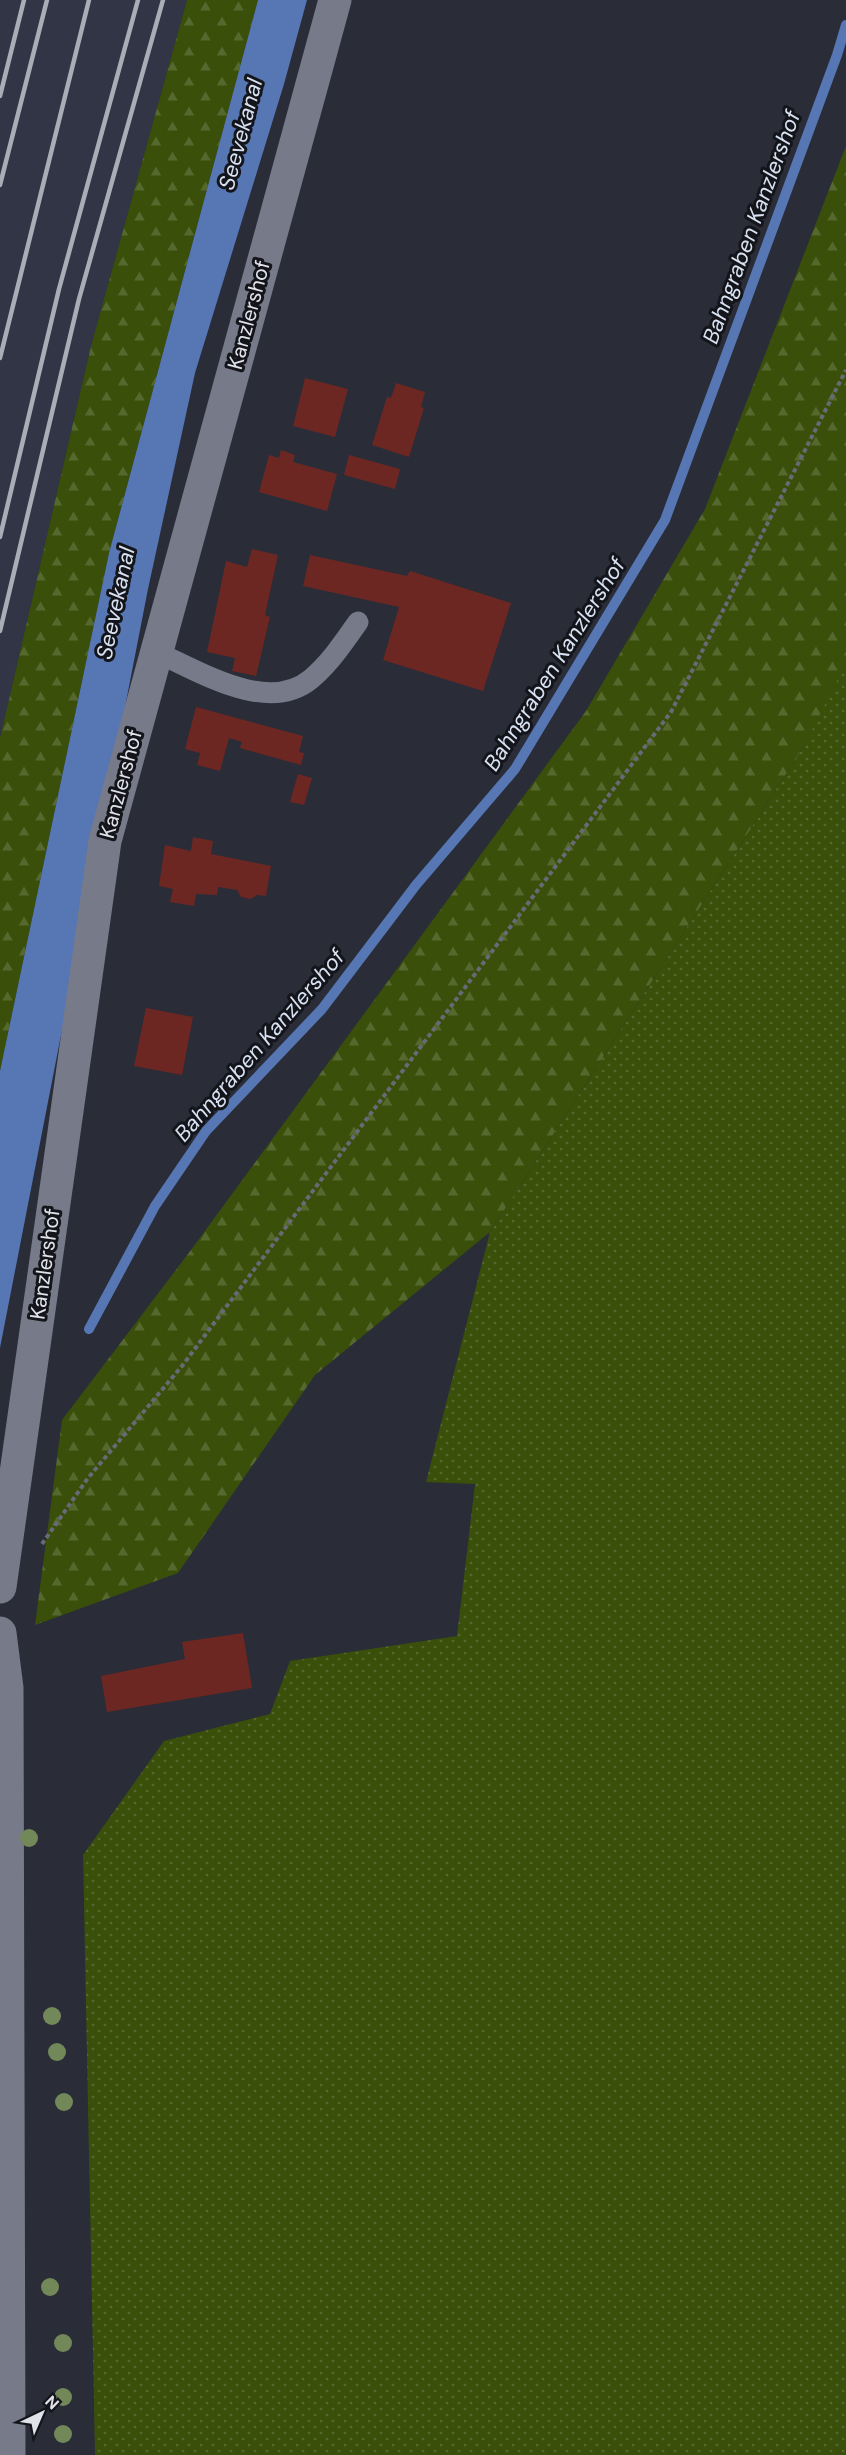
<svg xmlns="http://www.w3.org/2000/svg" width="846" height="2455" font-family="'DM Sans',sans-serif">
<defs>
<pattern id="green-dots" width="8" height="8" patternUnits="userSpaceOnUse" patternTransform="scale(1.5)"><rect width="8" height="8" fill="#394f0a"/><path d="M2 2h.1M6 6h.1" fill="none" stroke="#55682e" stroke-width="1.8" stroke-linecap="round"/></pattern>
<pattern id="forest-firs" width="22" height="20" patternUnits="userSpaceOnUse" patternTransform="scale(1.5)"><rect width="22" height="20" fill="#394f0a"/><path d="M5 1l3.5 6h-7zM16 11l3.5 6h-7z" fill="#55682e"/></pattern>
</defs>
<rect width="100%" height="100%" fill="#2a2c38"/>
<path fill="#323546" d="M 0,0 L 187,0 L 91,346 L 0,738 Z"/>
<path fill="url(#green-dots)" d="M 846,647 L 846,2455 L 95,2455 L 83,1855 L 164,1741 L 270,1714 L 290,1661 L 457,1636 L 475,1484 L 426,1482 L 490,1232 L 804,746 Z"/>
<path fill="url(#forest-firs)" d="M 187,0 L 258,0 L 109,553 L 0,1071 L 0,738 L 91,346 Z
M 846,146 L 846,663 L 804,746 L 490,1232 L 315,1375 L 178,1573 L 35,1625 L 62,1420 L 191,1250 L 586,711 L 705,509 Z"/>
<path fill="#5677b3" d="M 258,0 L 307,0 L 284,84 L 195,373 L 148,589 L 0,1348 L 0,1071 L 109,553 Z"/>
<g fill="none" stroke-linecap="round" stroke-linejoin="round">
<path stroke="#5677b3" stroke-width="10" d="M 89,1329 L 155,1206 L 206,1131 L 322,1009 L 416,885 L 515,769 L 665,520 L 837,55 L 846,25"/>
</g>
<path fill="#6d2723" d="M 305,378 L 348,389 L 335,437 L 293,426 Z
M 396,383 L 425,392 L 421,407 L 424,408 L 409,457 L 372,445 L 387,397 L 391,398 Z
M 281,450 L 295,455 L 293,462 L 337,474 L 327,511 L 259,492 L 269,455 L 279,458 Z
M 349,455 L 400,469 L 395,489 L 344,475 Z
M 252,549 L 278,555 L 265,615 L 270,617 L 256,676 L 232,671 L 235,658 L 207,652 L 226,561 L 247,567 Z
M 310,555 L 407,576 L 410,571 L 511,603 L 483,691 L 383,660 L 399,607 L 303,586 Z
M 196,707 L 303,736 L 299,752 L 304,753 L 301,765 L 240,748 L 242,742 L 229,738 L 220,771 L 197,765 L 200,753 L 185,749 Z
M 298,774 L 312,778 L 304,805 L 290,802 Z
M 193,837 L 213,841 L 211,854 L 271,866 L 266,896 L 257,895 L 251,899 L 241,897 L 237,890 L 218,887 L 217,895 L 196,894 L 194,906 L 170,902 L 173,889 L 159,886 L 165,845 L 191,851 Z
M 146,1008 L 193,1017 L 182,1075 L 134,1066 Z
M 243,1633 L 252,1688 L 107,1712 L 101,1676 L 185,1659 L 182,1642 Z"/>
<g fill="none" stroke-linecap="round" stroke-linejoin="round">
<path stroke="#686a75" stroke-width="4" stroke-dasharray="4.5 3" stroke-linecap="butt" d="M 42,1544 L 88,1478 L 182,1366 L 671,712 L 846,370"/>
<path stroke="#777a89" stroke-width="21" d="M 156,652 C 199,671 268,715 311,679 C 330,663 344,642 358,622"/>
<path stroke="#777a89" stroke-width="33" d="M 0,1587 L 105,841 L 335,0
M 0,1633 L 7,1688 L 9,2455"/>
<path stroke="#abadb6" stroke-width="4.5" d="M 0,96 L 24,0
M 0,185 L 47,0
M 0,358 L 89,0
M 0,537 L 59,289 L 138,0
M 0,631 L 79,299 L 163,0"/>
</g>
<g fill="#738859">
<circle cx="29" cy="1838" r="9"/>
<circle cx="52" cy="2016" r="9"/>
<circle cx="57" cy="2052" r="9"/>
<circle cx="64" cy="2102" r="9"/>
<circle cx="50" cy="2287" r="9"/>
<circle cx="63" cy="2343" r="9"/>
<circle cx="63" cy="2397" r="9"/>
<circle cx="63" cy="2434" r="9"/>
</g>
<g text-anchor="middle" stroke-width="6" stroke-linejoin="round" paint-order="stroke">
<g font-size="21" fill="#e1e3eb" stroke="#14151a">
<text transform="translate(249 315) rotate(-75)" y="7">Kanzlershof</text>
<text transform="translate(121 784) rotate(-75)" y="7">Kanzlershof</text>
<text transform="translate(45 1264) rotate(-82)" y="7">Kanzlershof</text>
</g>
<g font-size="22" font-style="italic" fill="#d8e2f3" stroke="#14151a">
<text transform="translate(240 134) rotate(-75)" y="8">Seevekanal</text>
<text transform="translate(751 227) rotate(-70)" y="8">Bahngraben Kanzlershof</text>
<text transform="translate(115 603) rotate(-78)" y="8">Seevekanal</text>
<text transform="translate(554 664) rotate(-58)" y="8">Bahngraben Kanzlershof</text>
<text transform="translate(259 1045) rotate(-49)" y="8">Bahngraben Kanzlershof</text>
</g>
</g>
<g transform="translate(42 2413) rotate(44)" stroke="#14151a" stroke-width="4.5" paint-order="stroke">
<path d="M0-4.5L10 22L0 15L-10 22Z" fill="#e1e3eb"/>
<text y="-9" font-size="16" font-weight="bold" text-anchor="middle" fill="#e1e3eb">N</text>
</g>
</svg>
